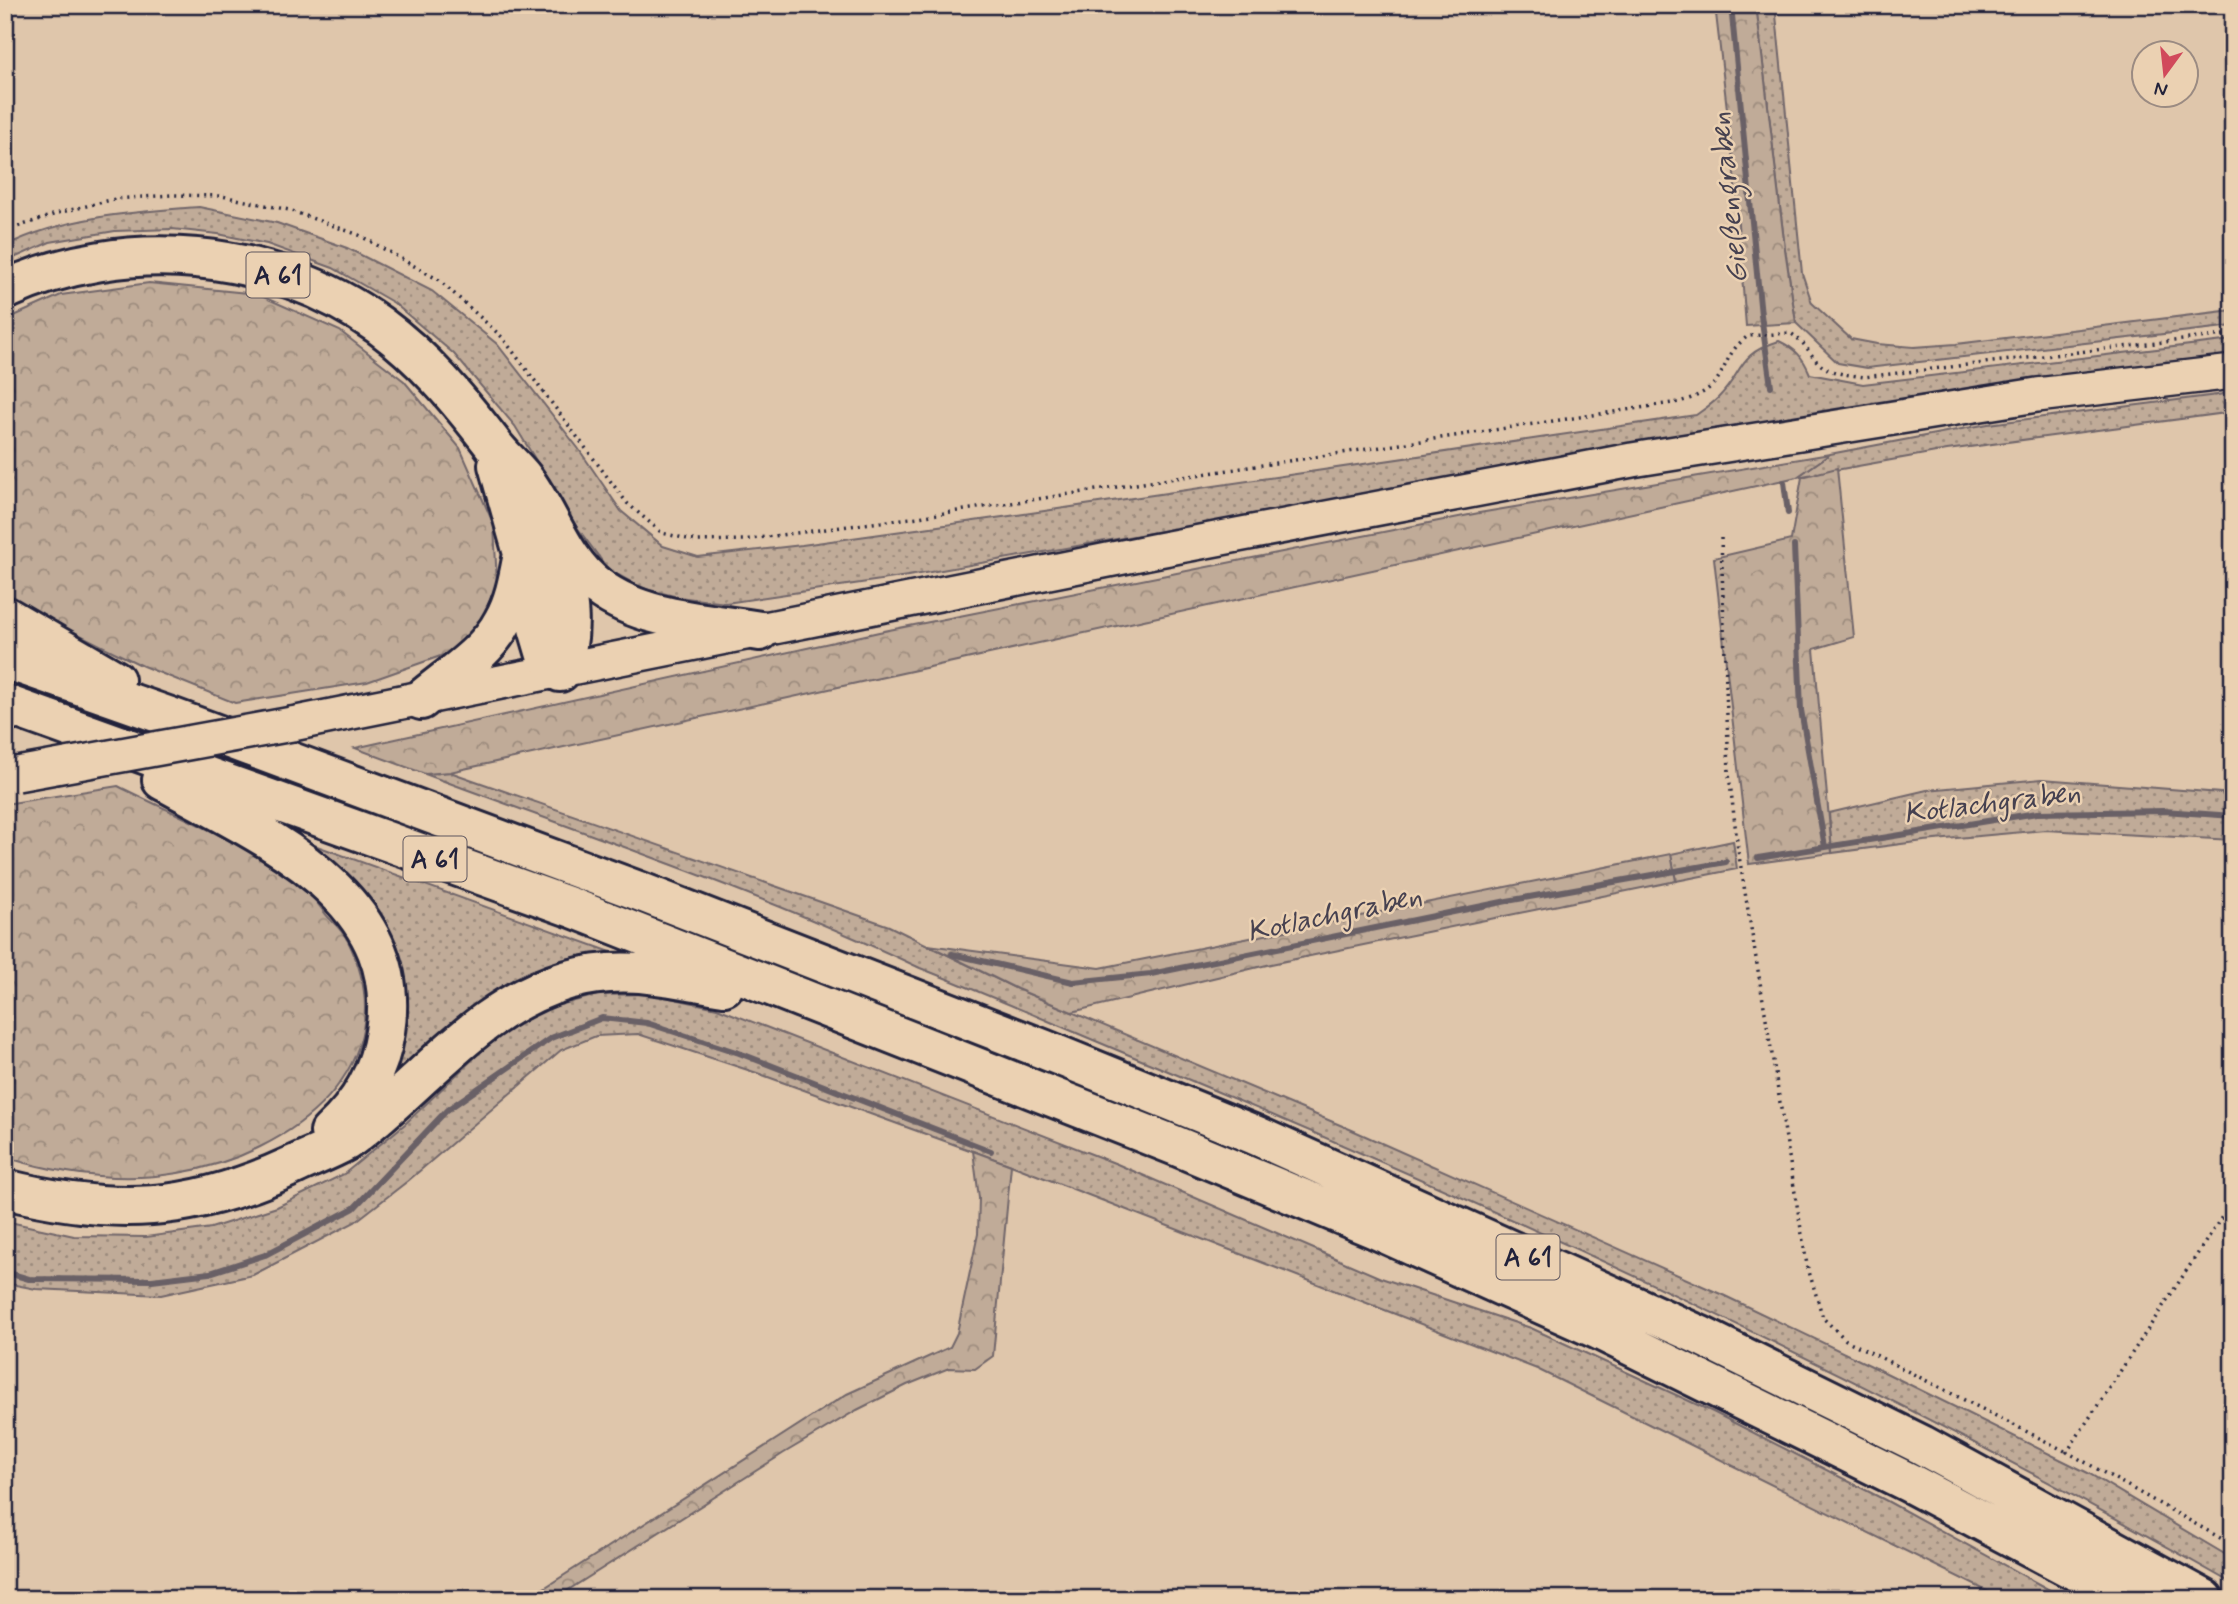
<svg xmlns="http://www.w3.org/2000/svg" width="2238" height="1604" font-family="Mynerve,sans-serif">
<defs>
<pattern id="grass-dots" width="8" height="8" patternUnits="userSpaceOnUse" patternTransform="scale(1.75)"><rect width="8" height="8" fill="#c0ab98"/><path d="M2 2h.1M6 6h.1" fill="none" stroke="#9c8b7d" stroke-width="1.8" stroke-linecap="round"/></pattern>
<pattern id="forest-crowns" width="20" height="18" patternUnits="userSpaceOnUse" patternTransform="scale(1.75)"><rect width="20" height="18" fill="#c0ab98"/><path d="M2 6a3 3 0 1 1 6 0M12 15a3 3 0 1 1 6 0" fill="none" stroke="#9c8b7d"/></pattern>
</defs>
<rect width="100%" height="100%" fill="#dfc6ab"/>
<filter id="ink" filterUnits="userSpaceOnUse"><feTurbulence type="fractalNoise" baseFrequency=".0143" numOctaves="2"/><feDisplacementMap in="SourceGraphic" scale="14" xChannelSelector="R" yChannelSelector="G"/><feConvolveMatrix kernelMatrix="1 2 1 2 8 2 1 2 1" color-interpolation-filters="sRGB"/></filter>
<g filter="url(#ink)">
<path fill="url(#grass-dots)" stroke="#71666a" stroke-width="2" d="M 1756,5 L 1775,5 L 1802,273 L 1812,303 L 1851,339 L 1877,344 L 1914,347 L 1956,344 L 2233,310 L 2233,326 L 1867,368 L 1838,363 L 1796,323 L 1785,249 Z
M 199,207 L 277,223 L 347,248 L 432,291 L 497,344 L 578,448 L 621,511 L 663,546 L 698,557 L 802,545 L 1024,514 L 1696,415 C 1703,410 1712,404 1718,398 C 1745,371 1735,355 1779,341 C 1796,349 1803,357 1810,374 L 1863,384 L 2233,340 L 2233,361 L 1907,399 L 908,576 L 726,603 L 678,597 L 642,588 L 608,569 L 576,526 L 515,426 L 454,354 L 394,303 L 333,268 L 267,244 L 218,234 L 172,229 L 115,231 L 50,242 L 5,262 L 5,246 C 66,216 133,212 199,207 Z
M 2233,393 L 2233,412 L 1947,450 L 1797,477 L 1830,454 L 1988,424 Z
M 450,772 L 889,926 L 1017,989 L 1352,1130 L 1725,1296 L 1882,1371 L 2088,1473 L 2233,1559 L 2233,1584 C 1887,1386 1524,1219 1156,1066 C 1077,1034 999,999 920,968 C 760,892 591,836 425,774 Z
M 2042,779 L 2233,794 L 2233,840 L 2045,830 L 1924,841 L 1832,853 L 1829,813 L 1927,790 Z
M 278,832 L 625,957 L 370,1107 L 398,1000 Z
M 1733,841 L 1737,869 L 1676,881 L 1671,854 Z
M 651,994 L 717,1008 L 1117,1164 L 1381,1278 L 1531,1328 L 1713,1412 L 1887,1501 L 2066,1599 L 2003,1599 L 1537,1369 L 1011,1165 L 757,1073 L 638,1034 L 596,1036 L 561,1050 L 409,1180 L 355,1222 L 253,1275 L 161,1295 L 36,1289 L 5,1283 L 5,1221 L 74,1236 L 146,1237 L 211,1228 L 277,1207 L 344,1174 L 405,1124 L 496,1037 L 544,1009 L 597,995 Z"/>
<path fill="url(#forest-crowns)" stroke="#71666a" stroke-width="2" d="M 1715,5 L 1756,5 L 1785,249 L 1796,323 L 1746,326 L 1733,161 Z
M 149,283 L 257,294 L 340,331 L 404,381 L 460,448 L 494,525 L 497,584 L 479,626 L 449,653 L 367,682 L 235,703 L 143,666 L 104,647 L 28,609 L 5,592 L 5,320 L 61,295 Z
M 1830,454 L 1797,477 L 450,772 L 425,774 L 355,748 L 879,632 L 1479,513 Z
M 1837,468 L 1854,637 L 1814,649 L 1832,853 L 1749,864 L 1714,558 L 1791,540 L 1802,477 Z
M 118,786 C 172,813 229,836 278,870 C 286,876 296,881 304,888 C 313,896 320,907 328,917 C 335,924 344,932 348,941 C 410,1066 290,1155 178,1173 C 121,1183 60,1174 5,1157 L 5,804 Z
M 1671,854 L 1676,881 L 1271,964 L 1072,1012 L 1017,989 L 928,945 L 1100,968 Z
M 973,1151 L 1011,1165 L 993,1356 L 975,1369 L 949,1368 L 907,1385 L 857,1410 L 784,1453 L 554,1599 L 527,1599 L 847,1394 L 950,1347 L 957,1333 L 978,1234 L 979,1198 Z"/>
<g fill="none" stroke-linecap="round" stroke-linejoin="round">
<path stroke="#696066" stroke-width="6" d="M 1731,5 L 1761,315 L 1771,386
M 1784,482 L 1788,513
M 1794,546 L 1801,710 L 1825,847
M 1758,858 L 2037,813 L 2164,811 L 2233,816
M 952,954 L 1073,982 L 1151,974 L 1507,901 L 1726,862
M 5,1272 L 29,1279 L 152,1280 L 210,1273 L 265,1255 L 354,1208 L 447,1110 L 551,1038 L 602,1018 L 647,1023 L 739,1053 L 991,1151"/>
<defs>
<path id="secondary" d="M 292,724 L 1153,551 L 1632,460 L 2037,395 L 2233,372"/>
<path id="highway" d="M 5,290 C 123,235 273,248 379,325 C 424,358 458,399 492,443 C 501,456 514,466 524,479 C 550,513 562,560 598,587 C 643,621 706,622 760,631
M 498,465 L 531,582 L 538,628 L 546,655 L 560,672
M 556,544 C 566,590 577,626 560,672
M 5,616 L 115,680
M 5,659 L 173,718 L 636,890 L 1043,1049 L 1255,1135 L 1699,1335 L 1922,1445 L 2204,1599
M 421,700 C 449,676 486,654 503,621 C 514,602 518,580 522,559
M 5,704 L 573,908 L 1174,1145 L 1373,1228 L 1599,1330 L 1910,1483 L 2129,1599
M 162,780 C 258,834 407,894 385,1032 C 379,1072 360,1105 330,1132
M 5,1189 C 114,1216 191,1213 294,1165 C 311,1157 330,1150 346,1141 C 358,1133 369,1123 380,1114 C 440,1063 488,1003 568,980 C 624,964 669,977 724,986"/>
</defs>
<use href="#secondary" stroke="#22223b" stroke-width="38"/>
<use href="#highway" stroke="#22223b" stroke-width="44"/>
<path stroke="#22223b" stroke-width="3.5" stroke-dasharray="2 5" stroke-linecap="butt" d="M 5,231 L 62,212 L 115,199 L 171,195 L 222,196 L 289,210 L 359,235 L 439,280 L 502,337 L 627,503 L 662,533 L 696,541 L 743,540 L 918,517 L 1679,402 C 1734,387 1714,361 1748,336 L 1790,333 C 1807,343 1810,356 1821,365 C 1832,374 1851,375 1864,377 L 2233,334
M 1721,538 L 1729,774 L 1738,850 L 1807,1265 L 1823,1318 L 1846,1340 L 2067,1452
M 2233,1200 L 2067,1452 L 2233,1545"/>
<use href="#secondary" stroke="#ebd1b2" stroke-width="33"/>
<use href="#highway" stroke="#ebd1b2" stroke-width="38"/>
<defs>
<path id="secondary-bridge" d="M 17,774 L 292,724"/>
</defs>
<use href="#secondary-bridge" stroke="#22223b" stroke-width="38" stroke-linecap="butt"/>
<use href="#secondary-bridge" stroke="#ebd1b2" stroke-width="33"/>
</g>
</g>
<g text-anchor="middle" stroke-width="5" stroke-linejoin="round" paint-order="stroke">
<g fill="#ebd1b2" stroke="#5e565f" stroke-width="2">
<rect x="246.5" y="252.5" width="63" height="45" rx="5"/>
<rect x="403.5" y="836.5" width="63" height="45" rx="5"/>
<rect x="1496.5" y="1234.5" width="63" height="45" rx="5"/>
</g>
<g font-size="26" font-weight="bold" fill="#22223b">
<text x="278" y="284">A 61</text>
<text x="435" y="868">A 61</text>
<text x="1528" y="1266">A 61</text>
</g>
<g font-size="30" font-style="italic" fill="#464150" stroke="#ebd1b2">
<text transform="translate(1728 198) rotate(-96)" y="10">Gießengraben</text>
<text transform="translate(1992 802) rotate(-7)" y="10">Kotlachgraben</text>
<text transform="translate(1334 913) rotate(-12)" y="10">Kotlachgraben</text>
</g>
</g>
<rect width="2238" height="1604" fill="none" stroke="#ebd1b2" stroke-width="28"/>
<rect x="14" y="14" width="2210" height="1576" fill="none" stroke="#22223b" stroke-width="2.5" filter="url(#ink)"/>
<g transform="translate(2165 74) rotate(195)"><circle r="33" fill="#ebd1b2" stroke="#9b8b82" stroke-width="2"/>
<path d="M0-5L12 26L0 18L-12 26Z" fill="#d1495b"/>
<text y="-10" font-size="19" font-weight="bold" text-anchor="middle" fill="#22223b">N</text>
</g>
</svg>
